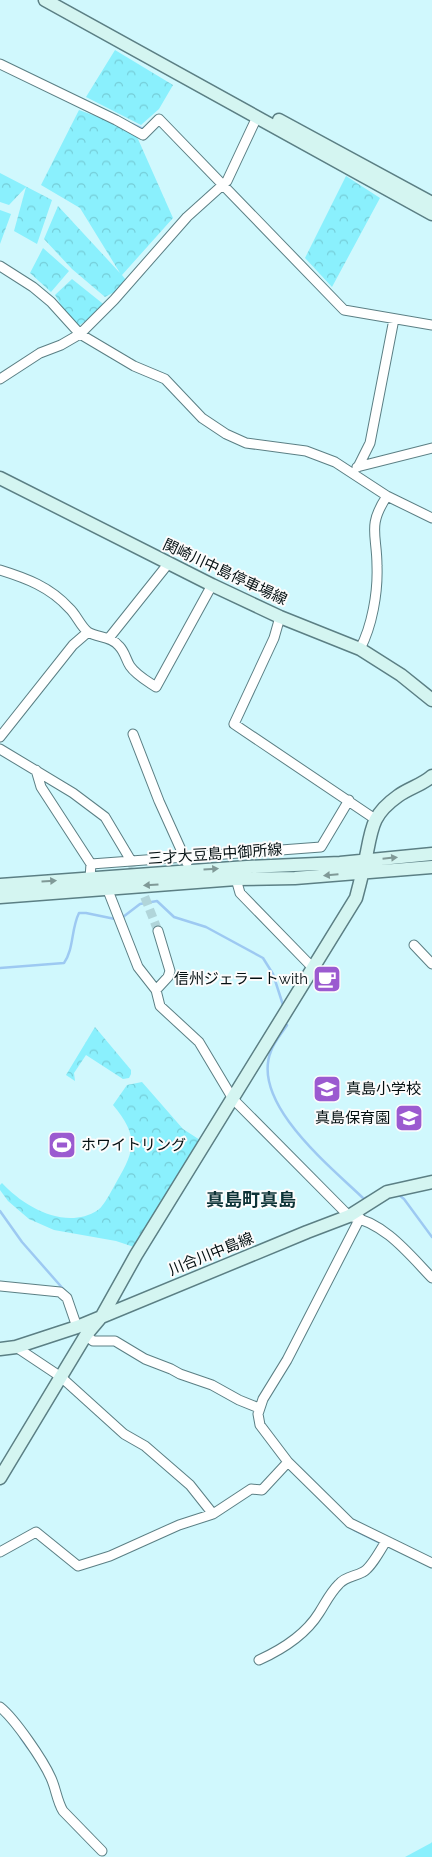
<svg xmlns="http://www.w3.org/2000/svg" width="432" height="1857" font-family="Raleway,'Noto Sans JP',sans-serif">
<defs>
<pattern id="park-crowns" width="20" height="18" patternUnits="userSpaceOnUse" patternTransform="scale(1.25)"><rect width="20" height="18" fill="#8af0fd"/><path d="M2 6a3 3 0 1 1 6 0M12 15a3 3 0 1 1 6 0" fill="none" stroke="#75cdd8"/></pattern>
</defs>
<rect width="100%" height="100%" fill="#d0f8fd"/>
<path fill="#8af0fd" d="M 432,1842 L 432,1857 L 405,1857 L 431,1843 Z"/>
<path fill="url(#park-crowns)" d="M 115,50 L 173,85 L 159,109 L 141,125 L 86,97 Z
M 79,110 L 134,130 L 173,218 L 122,275 L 129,284 L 105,297 L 72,269 L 44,239 L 58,206 L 120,273 L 80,208 L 41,185 Z
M 0,173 L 52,200 L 37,244 L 14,231 L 26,187 L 9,205 L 0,202 Z
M 346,176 L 380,198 L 332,287 L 305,258 Z
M 0,210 L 11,214 L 0,244 Z
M 43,248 L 69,271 L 51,292 L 30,273 Z
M 72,279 L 107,307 L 75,328 L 55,295 Z
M 95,1027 L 131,1070 L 131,1074 L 129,1078 L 123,1079 L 86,1055 L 74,1073 L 75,1081 L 66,1075 Z
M 142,1082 L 183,1129 L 200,1140 L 134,1247 L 116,1241 L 54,1230 L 29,1219 L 8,1201 L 0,1190 L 0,1185 L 2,1183 C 24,1207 66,1231 98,1210 C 104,1206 113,1188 117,1181 C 136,1149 138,1135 113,1105 L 127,1085 Z"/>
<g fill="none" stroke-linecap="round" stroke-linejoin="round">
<path stroke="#9dc9f2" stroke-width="2.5" d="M 132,124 L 143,129 L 145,127
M 123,917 L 140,904 L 157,901 L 174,917 L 206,927 L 263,958 L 273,974 L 283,1005
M 0,968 L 64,963 C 74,949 71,929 79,913 L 86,913 L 115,919
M 287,1025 C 282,1033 274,1042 271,1051 C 250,1103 331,1167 364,1199 L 367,1197
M 399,1195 L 404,1199 L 432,1237
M 0,1211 L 22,1242 L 65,1291
M 354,1530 L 380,1543
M 21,1738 L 28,1748"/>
<path stroke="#b1d5da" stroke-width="9" stroke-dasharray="9 4.5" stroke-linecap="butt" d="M 130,859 L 158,931"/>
<defs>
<path id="street" d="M 0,64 L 116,120 L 143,135 L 159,119 L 344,310 L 432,325
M 0,266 L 33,287 L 51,302 L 80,334 L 134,366 L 165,379 L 202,418 L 226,434 L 246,443 L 306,451 L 335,462 L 387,496 L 432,518
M 0,379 L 40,353 L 61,345 L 80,334 L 114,300 L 187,217 L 227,181 L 257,117
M 357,467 L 432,448
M 358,467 L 370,443 L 394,319
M 0,570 C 26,578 50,587 69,608 C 76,614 81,627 88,632 C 98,638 111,636 119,646 C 125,652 126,660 130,666 C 136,675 147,681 156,687 L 212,585
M 280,617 L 274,638 L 234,724 L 375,819
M 109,638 L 168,564
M 360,649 C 372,626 378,593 377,566 C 377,534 367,526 387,496
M 133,734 L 159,801 L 187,863
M 0,737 L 73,645 L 88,632
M 0,749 L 73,793 L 105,817 L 130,859
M 36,770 L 41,787 L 91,864 L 90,878
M 91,864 L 321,847 L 349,800
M 236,879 L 240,893 L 313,968
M 107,888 L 138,967 L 156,990 L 160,1006 L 199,1042 L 233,1099 L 349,1216 C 385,1223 408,1253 432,1278
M 414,945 L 432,964
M 156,990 L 168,977 L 170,971 L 158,931
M 360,1218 L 287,1360 L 263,1399 L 258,1414 L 260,1425 L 288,1462 L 350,1523 L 432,1563
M 0,1286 L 60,1292 L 67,1298 L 77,1327
M 86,1335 L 93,1341 L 115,1341 L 145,1359 L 171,1369 L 180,1374 L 212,1385 L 239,1400 L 259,1408
M 16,1347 L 61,1377 L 124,1434 L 145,1446 L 190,1485 L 213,1514
M 0,1552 L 36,1532 L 78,1566 L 110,1556 L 179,1525 L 213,1514 L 251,1489 L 262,1490 L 288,1462
M 259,1660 C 281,1650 306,1634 319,1613 C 326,1602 330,1593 339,1584 C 346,1576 354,1577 363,1572 C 371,1568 381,1549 386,1541
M 0,1707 C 15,1719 43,1760 51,1778 C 56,1789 57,1801 63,1811 L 102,1851"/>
<path id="secondary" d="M 45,0 L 432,214
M 279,120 L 432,203
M 0,478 L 212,585 L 280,617 L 360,649 L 401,675 L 432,700
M 0,885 L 247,867 L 340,863 L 432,854
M 0,897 L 236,879 L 295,878 L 432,867
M 0,1349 L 16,1347 L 77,1327 L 307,1232 L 349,1216 L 387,1192 L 432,1182
M 0,1478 L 86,1335 L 102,1316 L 136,1255 L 356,898 C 360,883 364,867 367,852 C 372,825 374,813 398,796 C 409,788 422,785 432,776"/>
</defs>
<use href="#street" stroke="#5b7f84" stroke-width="11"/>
<use href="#secondary" stroke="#5b7f84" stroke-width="15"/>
<use href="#street" stroke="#fff" stroke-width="9"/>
<use href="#secondary" stroke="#d4f5f1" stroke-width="12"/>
</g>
<defs><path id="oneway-solid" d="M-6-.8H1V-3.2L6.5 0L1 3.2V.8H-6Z" transform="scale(1.25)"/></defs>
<g fill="#809997">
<use href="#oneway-solid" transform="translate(390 858) rotate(-6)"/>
<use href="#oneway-solid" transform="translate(211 869) rotate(-4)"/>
<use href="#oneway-solid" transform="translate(331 875) rotate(175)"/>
<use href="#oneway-solid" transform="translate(49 881) rotate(-4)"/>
<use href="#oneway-solid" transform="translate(151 885) rotate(176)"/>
</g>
<defs>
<symbol id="cafe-square" viewBox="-11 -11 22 22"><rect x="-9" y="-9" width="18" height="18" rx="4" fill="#9b5ad0" stroke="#fcfcfc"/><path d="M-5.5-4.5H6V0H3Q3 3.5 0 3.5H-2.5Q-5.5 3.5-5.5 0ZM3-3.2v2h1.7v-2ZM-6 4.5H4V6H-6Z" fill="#fff"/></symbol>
<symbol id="school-square" viewBox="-11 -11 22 22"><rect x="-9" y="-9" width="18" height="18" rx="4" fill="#9b5ad0" stroke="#fcfcfc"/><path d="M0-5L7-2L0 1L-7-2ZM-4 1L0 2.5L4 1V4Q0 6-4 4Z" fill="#fff"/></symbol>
<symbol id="stadium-square" viewBox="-11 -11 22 22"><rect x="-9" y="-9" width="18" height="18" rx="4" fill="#9b5ad0" stroke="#fcfcfc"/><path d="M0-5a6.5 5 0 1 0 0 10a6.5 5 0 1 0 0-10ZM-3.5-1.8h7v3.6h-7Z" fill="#fff"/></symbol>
</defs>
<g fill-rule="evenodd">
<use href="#cafe-square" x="311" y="963" width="32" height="32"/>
<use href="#school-square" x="311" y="1073" width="32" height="32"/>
<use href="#school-square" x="393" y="1102" width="32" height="32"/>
<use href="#stadium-square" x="46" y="1129" width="32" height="32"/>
</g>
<g text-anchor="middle" stroke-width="4" stroke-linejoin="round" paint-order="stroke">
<g font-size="15" fill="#030f11" stroke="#fcfcfc">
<text transform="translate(225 572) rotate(25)" y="5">関崎川中島停車場線</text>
<text transform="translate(215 854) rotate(-4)" y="5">三才大豆島中御所線</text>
<text transform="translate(211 1254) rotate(-22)" y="5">川合川中島線</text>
</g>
<g font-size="15" fill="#030f11" stroke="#fcfcfc" text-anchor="end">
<text x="308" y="984">信州ジェラートwith</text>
<text x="346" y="1094" text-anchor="start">真島小学校</text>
<text x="390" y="1123">真島保育園</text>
<text x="81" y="1150" text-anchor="start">ホワイトリング</text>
</g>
<g font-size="18" font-weight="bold" fill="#0d3236" stroke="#fcfcfc">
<text x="251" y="1206">真島町真島</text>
</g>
</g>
</svg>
